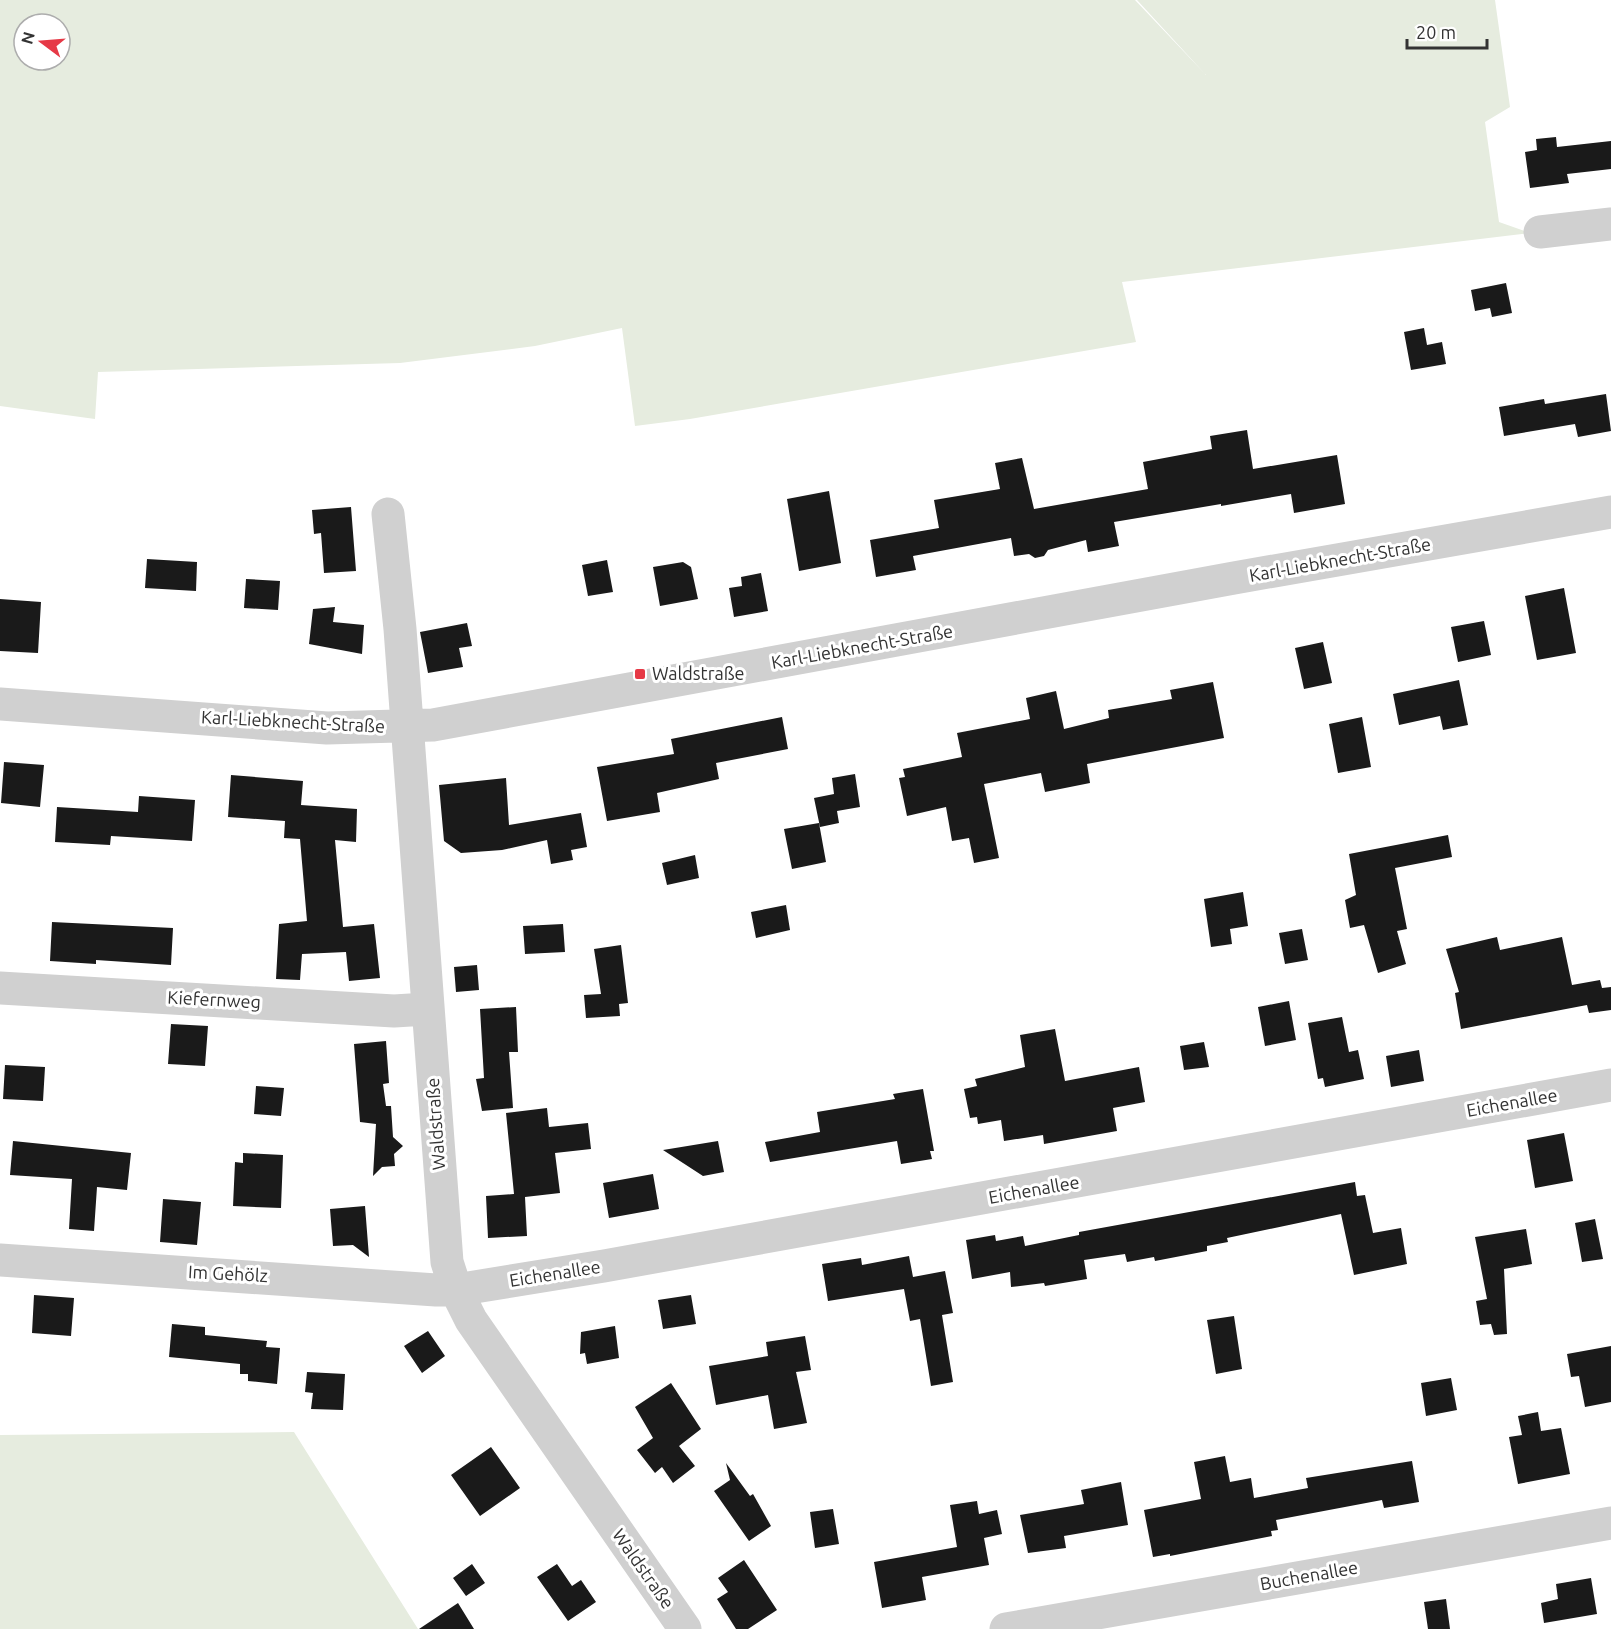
<svg xmlns="http://www.w3.org/2000/svg" width="1611" height="1629" font-family="Ubuntu,sans-serif">
<rect width="100%" height="100%" fill="#fff"/>
<path fill="#e6ecdf" fill-rule="evenodd" d="M 0,0 L 1135,0 L 1206,75 L 1137,0 L 1495,0 L 1510,107 L 1485,122 L 1499,222 L 1530,233 L 1122,282 L 1136,342 L 690,419 L 635,426 L 622,328 L 535,346 L 400,363 L 98,372 L 95,419 L 0,406 ZM 24,24 L 60,24 L 60,60 L 24,60 Z
M 294,1432 L 418,1629 L 0,1629 L 0,1435 Z"/>
<path fill="#1a1a1a" d="M 1556,137 L 1557,147 L 1611,141 L 1611,169 L 1567,174 L 1569,183 L 1530,188 L 1525,152 L 1537,150 L 1536,139 Z
M 1506,283 L 1512,313 L 1492,317 L 1490,308 L 1475,311 L 1471,290 Z
M 1424,328 L 1427,345 L 1442,342 L 1446,364 L 1411,370 L 1404,332 Z
M 1606,394 L 1611,431 L 1578,437 L 1575,424 L 1504,436 L 1499,407 L 1544,399 L 1545,404 Z
M 1247,430 L 1253,469 L 1337,455 L 1345,504 L 1294,513 L 1291,494 L 1221,506 L 1221,504 L 1114,522 L 1119,546 L 1088,552 L 1086,540 L 1048,550 L 1044,556 L 1035,558 L 1029,554 L 1014,556 L 1011,538 L 913,556 L 916,570 L 876,577 L 870,540 L 939,528 L 934,500 L 1000,489 L 995,463 L 1022,458 L 1034,509 L 1148,489 L 1143,462 L 1212,449 L 1210,436 Z
M 829,491 L 841,563 L 799,571 L 787,499 Z
M 351,507 L 356,571 L 324,573 L 321,533 L 314,534 L 312,510 Z
M 147,559 L 197,562 L 196,591 L 145,588 Z
M 607,560 L 613,592 L 588,596 L 582,565 Z
M 683,562 L 691,567 L 698,599 L 660,606 L 653,567 Z
M 761,573 L 768,611 L 734,617 L 729,588 L 742,586 L 741,577 Z
M 246,579 L 280,581 L 278,610 L 244,608 Z
M 1564,588 L 1576,653 L 1537,660 L 1525,596 Z
M 0,599 L 41,602 L 38,653 L 0,651 Z
M 335,607 L 333,622 L 364,625 L 362,654 L 309,644 L 313,609 Z
M 1484,621 L 1491,655 L 1458,662 L 1451,627 Z
M 467,623 L 472,646 L 459,648 L 463,667 L 428,673 L 420,632 Z
M 1323,642 L 1332,683 L 1304,689 L 1295,648 Z
M 1459,680 L 1468,725 L 1443,730 L 1440,716 L 1399,725 L 1393,694 Z
M 1213,682 L 1224,738 L 1087,764 L 1090,783 L 1045,792 L 1041,773 L 984,784 L 999,858 L 974,863 L 969,838 L 952,841 L 946,807 L 907,816 L 899,778 L 905,777 L 903,769 L 962,757 L 957,733 L 1030,719 L 1026,698 L 1056,691 L 1064,729 L 1109,718 L 1108,710 L 1172,699 L 1170,690 Z
M 782,717 L 788,749 L 716,763 L 719,779 L 657,793 L 660,812 L 607,821 L 597,767 L 674,754 L 671,739 Z
M 1362,717 L 1371,767 L 1338,773 L 1329,724 Z
M 4,762 L 44,765 L 40,807 L 1,803 Z
M 855,774 L 860,807 L 837,811 L 839,823 L 820,827 L 814,798 L 834,794 L 832,778 Z
M 231,775 L 303,781 L 301,805 L 357,809 L 356,842 L 335,840 L 343,927 L 374,924 L 380,978 L 349,981 L 346,952 L 302,954 L 300,980 L 276,979 L 279,924 L 307,921 L 300,839 L 284,838 L 285,821 L 228,817 Z
M 506,778 L 509,825 L 581,813 L 587,847 L 571,850 L 573,860 L 551,864 L 547,840 L 502,850 L 461,853 L 444,841 L 439,785 Z
M 139,796 L 195,800 L 192,841 L 111,836 L 110,845 L 55,842 L 57,807 L 138,812 Z
M 819,823 L 826,862 L 792,869 L 784,829 Z
M 1448,835 L 1452,857 L 1395,868 L 1407,929 L 1397,931 L 1406,964 L 1378,973 L 1364,925 L 1350,928 L 1345,900 L 1356,895 L 1349,854 Z
M 695,855 L 699,878 L 667,885 L 662,863 Z
M 1243,892 L 1248,926 L 1230,929 L 1232,944 L 1211,947 L 1204,899 Z
M 786,905 L 790,930 L 756,938 L 751,912 Z
M 52,922 L 173,928 L 171,965 L 96,960 L 96,964 L 50,961 Z
M 563,924 L 565,952 L 525,954 L 523,926 Z
M 1302,929 L 1308,960 L 1285,964 L 1279,933 Z
M 1497,937 L 1500,950 L 1562,937 L 1572,985 L 1600,980 L 1602,988 L 1611,987 L 1611,1010 L 1589,1013 L 1587,1005 L 1461,1029 L 1455,993 L 1459,992 L 1446,949 Z
M 621,945 L 628,1003 L 619,1004 L 620,1016 L 586,1018 L 584,995 L 601,994 L 594,949 Z
M 477,965 L 479,990 L 456,992 L 454,967 Z
M 1289,1001 L 1296,1040 L 1265,1046 L 1258,1007 Z
M 516,1007 L 518,1052 L 509,1052 L 513,1108 L 482,1111 L 476,1079 L 484,1078 L 480,1009 Z
M 1342,1017 L 1349,1052 L 1358,1050 L 1364,1079 L 1325,1087 L 1323,1078 L 1318,1079 L 1308,1023 Z
M 171,1024 L 208,1026 L 205,1066 L 168,1064 Z
M 1055,1029 L 1065,1081 L 1139,1067 L 1145,1102 L 1113,1108 L 1117,1131 L 1044,1144 L 1043,1135 L 1004,1141 L 1001,1120 L 978,1124 L 977,1117 L 970,1118 L 964,1089 L 977,1086 L 975,1079 L 1025,1067 L 1020,1035 Z
M 386,1041 L 389,1083 L 383,1084 L 386,1106 L 391,1106 L 393,1137 L 403,1146 L 394,1154 L 395,1166 L 382,1167 L 373,1176 L 376,1124 L 360,1122 L 354,1044 Z
M 1204,1042 L 1209,1067 L 1184,1070 L 1180,1046 Z
M 1419,1050 L 1424,1081 L 1391,1087 L 1386,1056 Z
M 5,1065 L 45,1067 L 43,1101 L 3,1099 Z
M 256,1086 L 284,1088 L 281,1116 L 254,1114 Z
M 923,1089 L 934,1151 L 930,1151 L 932,1159 L 901,1164 L 897,1141 L 770,1162 L 765,1142 L 820,1132 L 817,1112 L 895,1099 L 893,1094 Z
M 547,1108 L 549,1127 L 588,1123 L 591,1149 L 555,1153 L 560,1193 L 525,1197 L 527,1236 L 488,1238 L 486,1196 L 514,1194 L 506,1113 Z
M 1564,1133 L 1573,1181 L 1535,1188 L 1527,1140 Z
M 13,1141 L 131,1153 L 127,1190 L 97,1187 L 94,1231 L 69,1229 L 72,1179 L 10,1175 Z
M 718,1141 L 724,1172 L 703,1176 L 663,1150 Z
M 243,1153 L 283,1155 L 281,1208 L 233,1206 L 235,1162 L 243,1163 Z
M 653,1174 L 659,1209 L 609,1218 L 603,1183 Z
M 1355,1182 L 1357,1196 L 1365,1195 L 1373,1233 L 1401,1228 L 1407,1264 L 1354,1275 L 1341,1214 L 1227,1238 L 1228,1242 L 1207,1246 L 1207,1251 L 1155,1261 L 1154,1257 L 1127,1262 L 1125,1254 L 1084,1260 L 1087,1279 L 1045,1286 L 1044,1283 L 1011,1287 L 1010,1272 L 972,1279 L 966,1240 L 995,1235 L 996,1241 L 1023,1236 L 1025,1246 L 1079,1235 L 1079,1232 Z
M 163,1199 L 201,1202 L 197,1245 L 160,1242 Z
M 365,1206 L 369,1257 L 353,1245 L 333,1246 L 330,1209 Z
M 1595,1219 L 1603,1259 L 1582,1262 L 1575,1223 Z
M 1526,1229 L 1532,1264 L 1504,1269 L 1507,1334 L 1494,1335 L 1491,1324 L 1480,1325 L 1476,1301 L 1487,1299 L 1475,1237 Z
M 909,1256 L 913,1277 L 945,1271 L 953,1313 L 942,1315 L 953,1382 L 931,1386 L 920,1319 L 910,1321 L 904,1289 L 828,1301 L 822,1264 L 861,1258 L 862,1265 Z
M 34,1295 L 74,1298 L 71,1336 L 32,1333 Z
M 691,1295 L 696,1324 L 663,1329 L 658,1300 Z
M 1234,1316 L 1242,1369 L 1216,1374 L 1207,1320 Z
M 172,1324 L 205,1327 L 205,1335 L 267,1341 L 266,1347 L 280,1348 L 277,1384 L 248,1381 L 248,1374 L 240,1374 L 240,1364 L 169,1357 Z
M 615,1326 L 619,1358 L 587,1364 L 585,1353 L 580,1354 L 581,1332 Z
M 428,1331 L 445,1356 L 422,1373 L 404,1346 Z
M 805,1336 L 811,1370 L 796,1372 L 807,1423 L 774,1429 L 768,1395 L 716,1405 L 709,1366 L 768,1356 L 766,1342 Z
M 1611,1346 L 1611,1402 L 1585,1407 L 1579,1376 L 1571,1377 L 1567,1354 Z
M 307,1372 L 345,1374 L 343,1410 L 311,1409 L 313,1393 L 305,1392 Z
M 1451,1378 L 1457,1410 L 1426,1416 L 1421,1383 Z
M 671,1383 L 701,1429 L 679,1446 L 695,1466 L 673,1483 L 662,1467 L 655,1473 L 637,1450 L 653,1438 L 635,1407 Z
M 1538,1412 L 1541,1431 L 1561,1428 L 1570,1474 L 1518,1484 L 1509,1437 L 1522,1435 L 1518,1416 Z
M 491,1447 L 520,1488 L 480,1516 L 451,1475 Z
M 1225,1456 L 1230,1482 L 1251,1478 L 1254,1498 L 1308,1488 L 1306,1478 L 1412,1461 L 1419,1502 L 1384,1508 L 1382,1500 L 1276,1520 L 1278,1530 L 1271,1531 L 1272,1536 L 1170,1556 L 1170,1554 L 1153,1557 L 1144,1510 L 1201,1499 L 1194,1462 Z
M 726,1463 L 750,1496 L 753,1494 L 771,1526 L 749,1541 L 714,1491 L 730,1480 Z
M 1121,1482 L 1128,1525 L 1064,1536 L 1066,1548 L 1028,1553 L 1020,1515 L 1084,1504 L 1081,1490 Z
M 977,1501 L 979,1514 L 997,1510 L 1002,1534 L 984,1538 L 989,1565 L 922,1577 L 926,1600 L 882,1608 L 874,1562 L 957,1547 L 950,1505 Z
M 833,1509 L 839,1544 L 815,1548 L 810,1512 Z
M 744,1560 L 777,1610 L 748,1629 L 736,1629 L 717,1599 L 728,1592 L 718,1578 Z
M 472,1564 L 485,1583 L 466,1596 L 453,1578 Z
M 557,1564 L 572,1586 L 581,1580 L 596,1602 L 568,1621 L 537,1577 Z
M 1591,1578 L 1597,1614 L 1544,1623 L 1541,1603 L 1558,1599 L 1556,1584 Z
M 1446,1599 L 1450,1629 L 1428,1629 L 1424,1602 Z
M 458,1603 L 474,1629 L 419,1629 Z"/>
<g fill="none" stroke-linecap="round" stroke-linejoin="round">
<path stroke="#d0d0d0" stroke-width="33" d="M 1540,232 L 1611,224
M 388,514 L 400,629 L 447,1262 L 456,1290 L 471,1320 L 685,1629
M 0,704 L 327,728 L 433,725 L 1234,578 L 1611,512
M 0,988 L 394,1011 L 427,1009
M 0,1260 L 436,1290 L 456,1290 L 604,1266 L 1611,1085
M 1006,1629 L 1611,1523"/>
</g>
<rect fill="#e63946" stroke="#fff" stroke-width="2" x="634" y="668" width="12" height="12" rx="3"/>
<g text-anchor="middle" stroke-width="6" stroke-linejoin="round" paint-order="stroke">
<g font-size="18" fill="#333" stroke="#fff">
<text transform="translate(1340 560) rotate(-10)" y="6">Karl-Liebknecht-Straße</text>
<text transform="translate(862 647) rotate(-10)" y="6">Karl-Liebknecht-Straße</text>
<text transform="translate(293 722) rotate(3)" y="6">Karl-Liebknecht-Straße</text>
<text transform="translate(214 1000) rotate(3)" y="6">Kiefernweg</text>
<text transform="translate(1512 1103) rotate(-10)" y="6">Eichenallee</text>
<text transform="translate(436 1124) rotate(-94)" y="6">Waldstraße</text>
<text transform="translate(1034 1190) rotate(-10)" y="6">Eichenallee</text>
<text transform="translate(228 1274) rotate(3)" y="6">Im Gehölz</text>
<text transform="translate(555 1274) rotate(-9)" y="6">Eichenallee</text>
<text transform="translate(643 1569) rotate(55)" y="6">Waldstraße</text>
<text transform="translate(1309 1576) rotate(-10)" y="6">Buchenallee</text>
</g>
<g font-size="18" fill="#333" stroke="#fff" text-anchor="start">
<text x="652" y="680">Waldstraße</text>
</g>
</g>
<g transform="translate(42 42) rotate(286)"><circle r="28" fill="#ffffff" stroke="#adadad" stroke-width="1.5"/>
<path d="M0-4.5L10 22L0 15L-10 22Z" fill="#e63946"/>
<text y="-9" font-size="16" font-weight="bold" text-anchor="middle" fill="#333333">N</text>
</g>
<path d="M1407 39v9h80v-9" fill="none" stroke="#333333" stroke-width="3"/>
<text x="1416" y="39" font-size="18" fill="#333333" stroke="#ffffff" stroke-width="4.5" paint-order="stroke">20 m</text>
</svg>
